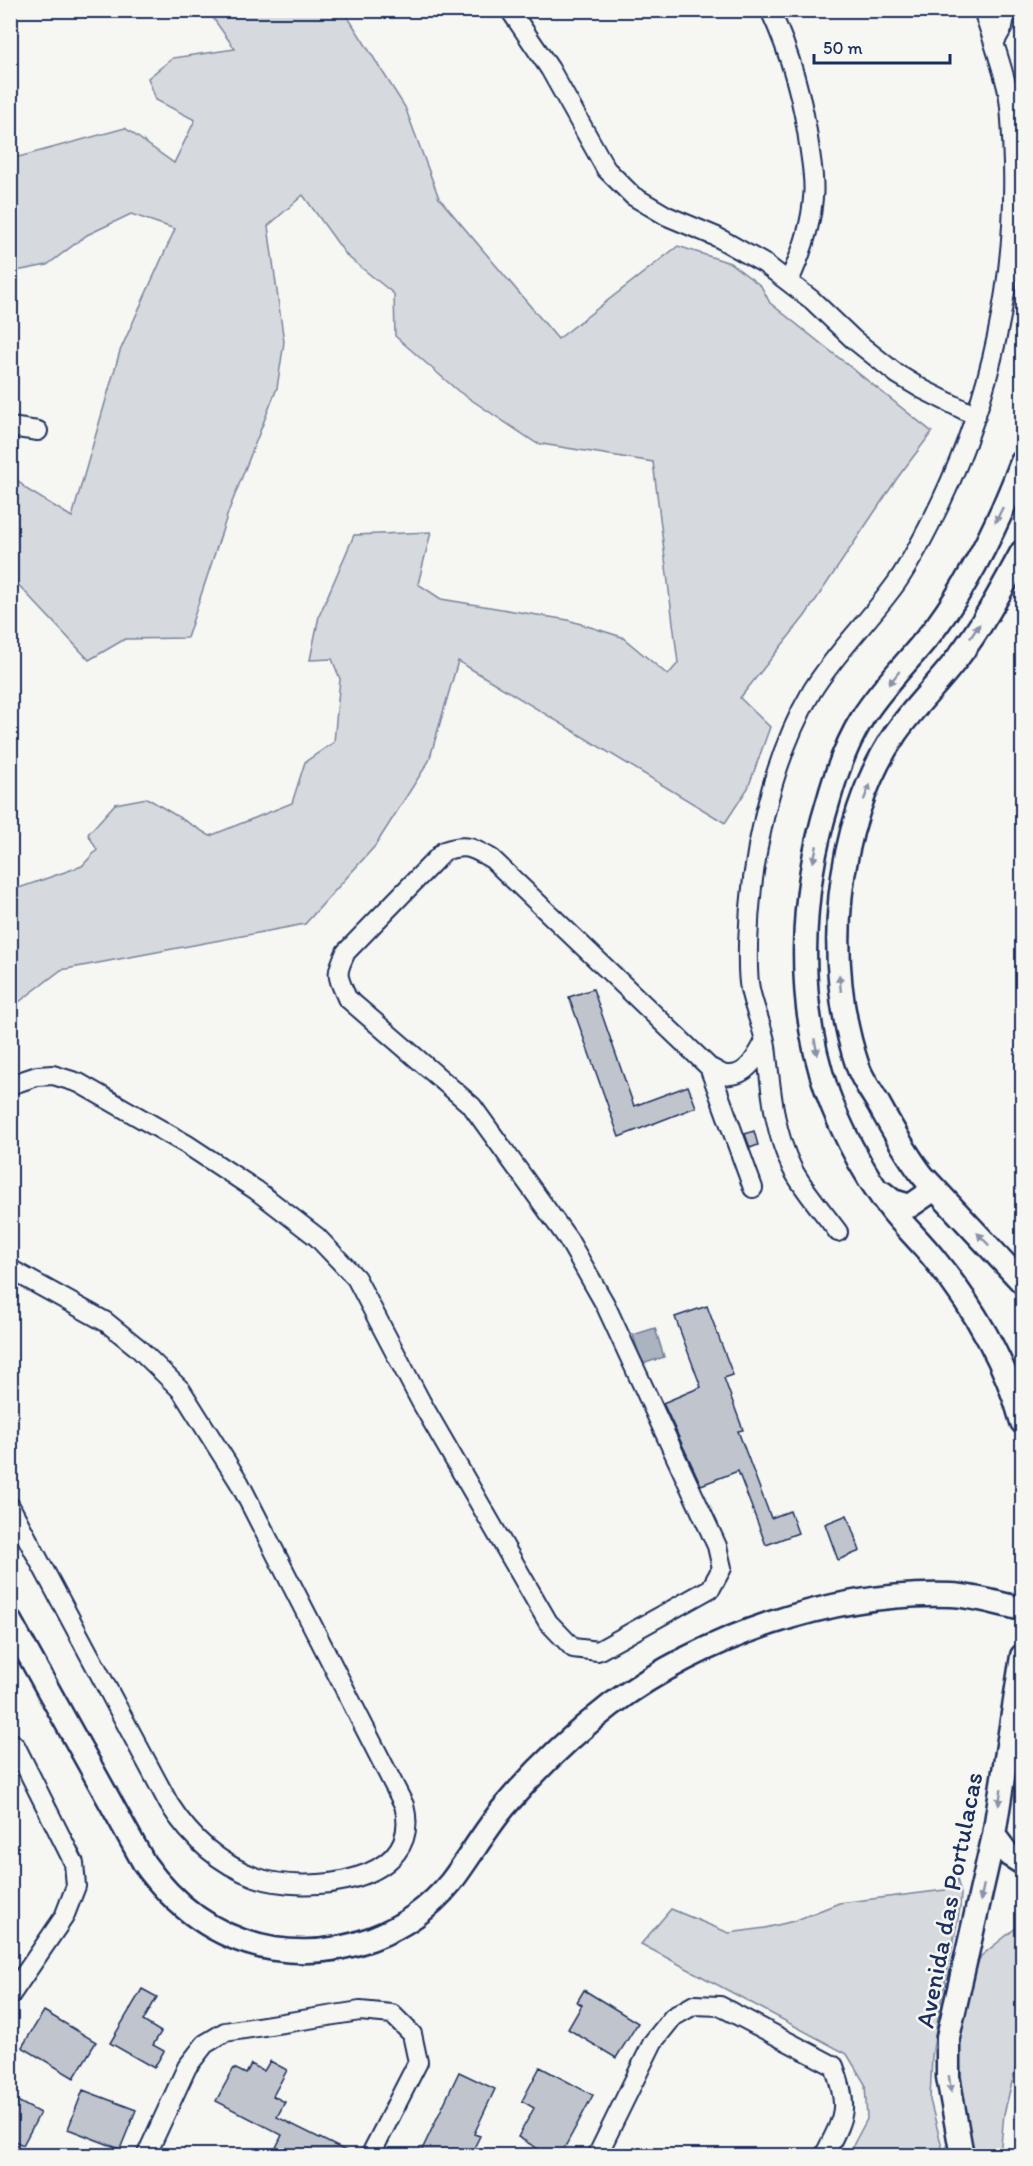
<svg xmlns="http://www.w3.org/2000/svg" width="1033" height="2166" font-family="Itim,sans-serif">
<rect width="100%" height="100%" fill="#f6f6f2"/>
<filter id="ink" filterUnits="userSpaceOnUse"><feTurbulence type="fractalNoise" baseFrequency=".0167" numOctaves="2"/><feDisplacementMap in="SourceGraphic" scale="12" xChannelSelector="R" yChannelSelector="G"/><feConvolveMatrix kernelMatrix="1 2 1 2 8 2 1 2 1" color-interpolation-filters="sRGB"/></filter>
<g filter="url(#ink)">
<path fill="#d6d9dd" stroke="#78849e" stroke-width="1.5" d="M 208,11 L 344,11 L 405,107 L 439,198 L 558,339 L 678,246 L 730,263 L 761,286 L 770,303 L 932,432 L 898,477 L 805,616 L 740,698 L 770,727 L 748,788 L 725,823 L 458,661 L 429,761 L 375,846 L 305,924 L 61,970 L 11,1008 L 11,883 L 19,888 L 82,866 L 97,850 L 88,834 L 115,804 L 147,798 L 210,836 L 292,803 L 305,762 L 334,742 L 340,679 L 332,659 L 310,660 L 319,616 L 354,535 L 431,532 L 418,584 L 441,599 L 568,620 L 622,637 L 668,675 L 678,663 L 653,462 L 536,443 L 458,391 L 395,336 L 394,294 L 347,256 L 303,195 L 268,226 L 284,342 L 277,388 L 229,510 L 187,638 L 125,639 L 89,660 L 11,577 L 11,473 L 26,489 L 72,517 L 120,351 L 175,229 L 131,214 L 87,235 L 47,265 L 11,272 L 11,159 L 125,128 L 174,163 L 195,120 L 156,100 L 148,78 L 173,58 L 235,49 Z
M 957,1879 L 961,1894 L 960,1908 L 939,2012 L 932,2056 L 930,2100 L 944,2155 L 848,2155 L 867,2119 L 865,2084 L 847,2054 L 641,1944 L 671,1909 L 729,1933 L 765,1928 L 794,1921 L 839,1903 L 945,1890 Z
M 1022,1923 L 1022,2043 L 1004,2114 L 1000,2155 L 976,2155 L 966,2120 L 958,2044 L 970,1981 L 981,1956 Z"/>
<path fill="#abb2c0" stroke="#717e99" stroke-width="1.5" d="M 655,1328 L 664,1357 L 642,1364 L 633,1335 Z"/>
<path fill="#c0c4cd" stroke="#1b2f5e" stroke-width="1.5" d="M 593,989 L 634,1106 L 688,1086 L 696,1107 L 619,1137 L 569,997 Z
M 754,1131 L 758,1145 L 750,1148 L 745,1134 Z
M 707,1306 L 733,1375 L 724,1378 L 743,1430 L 738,1431 L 771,1518 L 790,1511 L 798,1533 L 766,1545 L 738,1471 L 701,1485 L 663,1403 L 701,1387 L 675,1317 Z
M 847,1515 L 860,1551 L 838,1560 L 825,1524 Z
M 142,1989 L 157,1997 L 143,2021 L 161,2032 L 153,2045 L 164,2051 L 154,2068 L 110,2043 Z
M 584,1990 L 638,2023 L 616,2058 L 568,2029 L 582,2005 L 577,2002 Z
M 44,2011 L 96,2042 L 74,2078 L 22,2047 Z
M 270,2061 L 287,2070 L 273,2096 L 285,2102 L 277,2117 L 356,2156 L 272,2156 L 282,2135 L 216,2101 L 234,2068 L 246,2074 L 251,2064 L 264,2071 Z
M 540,2067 L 593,2095 L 560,2156 L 550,2156 L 518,2137 L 534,2108 L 522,2101 Z
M 459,2072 L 495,2089 L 474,2134 L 480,2136 L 470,2156 L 419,2156 Z
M 83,2090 L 136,2110 L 120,2149 L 68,2129 Z
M 10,2097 L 40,2113 L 23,2145 L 10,2139 Z"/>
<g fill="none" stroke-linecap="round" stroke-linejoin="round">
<defs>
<path id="minor" d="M 510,10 L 550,69 L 606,169 L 633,196 L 667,216 L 717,237 L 765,264 L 812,300 L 853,339 L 897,374 L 922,389 L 976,416
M 770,10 C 791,55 804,103 810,152 C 812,166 815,183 813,198 C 811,227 801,255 789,281
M 994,43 L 1003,27 L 1006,10
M 10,427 L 38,431
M 709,1067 L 753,1188
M 10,1085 L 37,1076 L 53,1075 L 79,1083 L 186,1144 L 256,1190 L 317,1237 L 356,1278 L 421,1402 L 548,1622 L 573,1648 L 598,1651 L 711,1588 L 722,1568 L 717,1546 L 605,1304 L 568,1239 L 472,1106 L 347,998 C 337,975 335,975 346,952 L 444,851 C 466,843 473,848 492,859 L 709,1067 C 714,1069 721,1075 727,1075 C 747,1077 757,1056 765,1041
M 838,1232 C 824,1213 802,1188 792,1168 C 773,1129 771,1088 766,1046 C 763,1027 754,1009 750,989 C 747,975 748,958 748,944 C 750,861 770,763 812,691 C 836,652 870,620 897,582 C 914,557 928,529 941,502 C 991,397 1016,280 1013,164 C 1012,141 1012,115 1008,92 C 1002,65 992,37 983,10
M 10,1269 L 106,1322 L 137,1347 L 181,1390 L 239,1482 L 404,1805 C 425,1884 305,1895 255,1877 C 217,1863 190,1837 169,1804 L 10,1506
M 10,1741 L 16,1747 L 74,1863 L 76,1886 L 64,1917 L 10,1996
M 146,2156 L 187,2067 L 205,2044 L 225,2032 L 360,2011 L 392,2014 L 412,2034 L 418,2062 L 370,2156
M 597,2156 L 653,2042 L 673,2017 L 694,2005 L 720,2006 L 834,2066 C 850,2110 844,2116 824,2156"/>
<path id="tertiary" d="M 1022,462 C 1001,517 973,576 938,624 C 915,655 883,685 863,717 C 847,742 836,773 828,802 C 800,893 795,1003 828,1094 C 834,1111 842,1128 850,1144 C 862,1168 876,1191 893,1212 C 907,1229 923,1244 936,1261 C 974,1308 1006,1363 1022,1422
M 1022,552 C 1002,589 982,627 956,660 C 937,685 913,708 895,734 C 834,825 823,964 858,1067 C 862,1079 871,1091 878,1103 C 892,1128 905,1153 923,1176 L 1022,1282
M 883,1193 L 893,1201 L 910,1206 L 926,1195 L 930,1184
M 10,1621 L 144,1863 C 176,1908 219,1940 274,1949 C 340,1959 409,1934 451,1882 C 470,1857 485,1830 505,1806 C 537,1768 572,1735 611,1705 C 704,1636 834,1591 951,1595 C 975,1596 1000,1604 1022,1609
M 994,1835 L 1009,1855 L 1022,1863
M 962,2156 L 948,2077 L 948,2037 L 994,1835 L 1022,1656"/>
</defs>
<use href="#minor" stroke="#1b2f5e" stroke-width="22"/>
<use href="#tertiary" stroke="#1b2f5e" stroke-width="27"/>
<use href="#minor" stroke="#f6f6f2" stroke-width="18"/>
<use href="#tertiary" stroke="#f6f6f2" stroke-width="22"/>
</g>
<defs><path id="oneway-solid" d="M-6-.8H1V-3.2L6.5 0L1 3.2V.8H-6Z" transform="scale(1.5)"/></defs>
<g fill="#8892a8">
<use href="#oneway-solid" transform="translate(999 515) rotate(116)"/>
<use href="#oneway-solid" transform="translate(975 631) rotate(-56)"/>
<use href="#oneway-solid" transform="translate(894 678) rotate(129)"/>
<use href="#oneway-solid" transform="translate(867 792) rotate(-69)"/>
<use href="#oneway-solid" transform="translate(815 854) rotate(102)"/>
<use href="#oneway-solid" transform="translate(840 983) rotate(-96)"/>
<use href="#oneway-solid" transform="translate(816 1047) rotate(79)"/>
<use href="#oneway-solid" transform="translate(983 1239) rotate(-134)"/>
<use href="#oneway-solid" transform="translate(1000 1797) rotate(99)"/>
<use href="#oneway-solid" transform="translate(982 1893) rotate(102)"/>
<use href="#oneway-solid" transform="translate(950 2084) rotate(82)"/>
</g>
</g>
<g text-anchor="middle" stroke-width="5" stroke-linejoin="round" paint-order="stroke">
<g font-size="26" fill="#1b2f5e" stroke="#f6f6f2">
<text transform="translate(949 1900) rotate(-79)" y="9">Avenida das Portulacas</text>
</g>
</g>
<rect width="1033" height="2166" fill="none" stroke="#f6f6f2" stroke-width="36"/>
<rect x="18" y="18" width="997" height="2130" fill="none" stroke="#1b2f5e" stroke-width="2" filter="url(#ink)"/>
<path d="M814 54v9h136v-9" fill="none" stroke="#1b2f5e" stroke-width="3"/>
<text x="823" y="54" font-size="18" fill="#1b2f5e" stroke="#f6f6f2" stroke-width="4.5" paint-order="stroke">50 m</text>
</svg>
